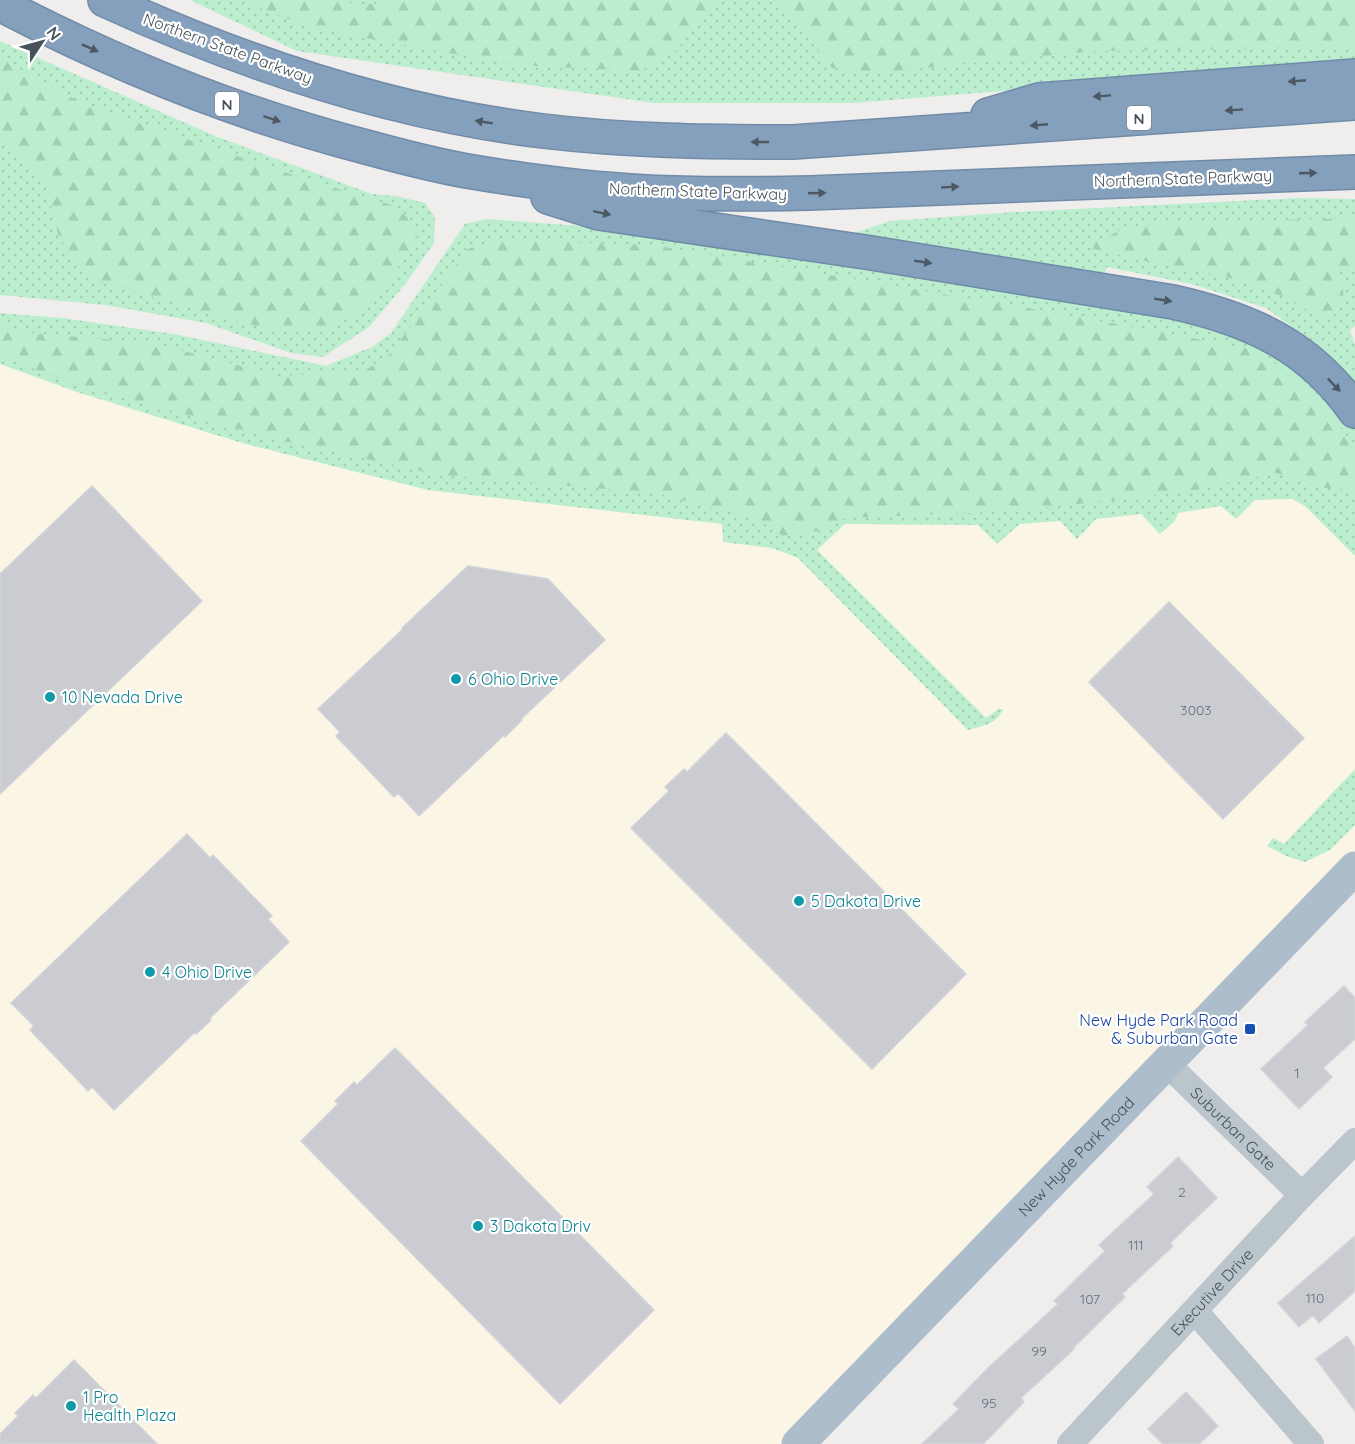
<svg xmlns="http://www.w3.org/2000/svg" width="1355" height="1444" font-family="Quicksand,sans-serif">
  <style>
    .commercial { fill: #fbf5e5 }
    .grass { fill: url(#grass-dots) }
    .forest { fill: url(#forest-firs) }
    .building { fill: #caccd2; stroke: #d1d3d9; stroke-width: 1.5 }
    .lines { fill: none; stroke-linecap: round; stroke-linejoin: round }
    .motorway-casing { stroke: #708ba8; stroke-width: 36 }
    .minor { stroke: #bbc5cc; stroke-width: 26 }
    .primary { stroke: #adbdcc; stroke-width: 33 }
    .motorway { stroke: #85a0bc; stroke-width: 33 }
    .oneway { fill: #4c5964 }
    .culture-dot { fill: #0f9aa8; stroke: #fff; stroke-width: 2 }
    .transit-dot { fill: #1a4fb4; stroke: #fff; stroke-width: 2 }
    .labels { text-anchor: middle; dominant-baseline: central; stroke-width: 4.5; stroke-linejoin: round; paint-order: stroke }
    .number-label { font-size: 14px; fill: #677078 }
    .shield { fill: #fff; stroke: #7e858c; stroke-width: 1.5 }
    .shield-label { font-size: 15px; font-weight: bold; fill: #46515a }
    .street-label { font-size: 16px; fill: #46515a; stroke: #fff }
    .culture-label { font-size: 16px; fill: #0d838f; stroke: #fff; text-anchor: start }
    .transit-label { font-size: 16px; fill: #164399; stroke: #fff; text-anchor: end }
  </style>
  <defs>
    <pattern id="grass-dots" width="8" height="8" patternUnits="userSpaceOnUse" patternTransform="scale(1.5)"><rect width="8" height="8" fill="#bbeece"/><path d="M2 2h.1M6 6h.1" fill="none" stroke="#a2ceb3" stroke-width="1.8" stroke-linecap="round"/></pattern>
    <pattern id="forest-firs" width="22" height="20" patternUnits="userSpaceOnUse" patternTransform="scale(1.5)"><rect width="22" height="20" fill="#bbeece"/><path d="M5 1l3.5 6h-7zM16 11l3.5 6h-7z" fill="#a2ceb3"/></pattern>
  </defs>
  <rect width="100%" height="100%" fill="#f0eded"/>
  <path class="commercial" d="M0 318 598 470 1294 496 1355 540V868L798 1444H0Z"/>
  <path class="grass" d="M190 0H1355V63L853 103H654L297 51Z
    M0 41 215 136 372 194 396 196 425 203 435 217 434 243 406 283 369 327 323 357 291 353 206 323 105 305 0 295Z
    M1299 198 1355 199V326L1350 330 1355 345V389L1310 340 1266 308 1192 284 1107 267 1104 276 854 233 890 221 1015 212Z
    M487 219 698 235 1238 328 1280 347 1355 423V556L1305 506 1292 499 1255 500 1236 519 1221 506 1178 513 1175 521 1160 534 1141 514 1096 519 1077 539 1060 521 1020 524 997 544 978 525 845 524 817 550 986 718 999 709H1003C998 724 982 726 968 730L798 558 772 548 723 542 722 524 428 490 242 443 77 392 0 364V313L62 318 174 334 326 366 372 347 391 333 465 224Z
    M1355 769V825L1330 850 1305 862 1286 856 1267 846 1273 838 1284 844Z"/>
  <path class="forest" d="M239 0H347L355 6 407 0H717L699 18 678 49 641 71 516 65 311 28Z
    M768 0H1355V47L1097 51 873 73 832 68 790 14Z
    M0 58 85 105 293 175 394 206 415 224 417 241 376 299 334 328 286 332 231 320 86 277 59 237 44 180 0 141Z
    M1355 218V266L1340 271C1343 297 1350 303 1327 321L1279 295 1224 276 1154 263 1085 247 1119 231 1149 224Z
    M495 240 652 245 1079 317 1261 351 1320 402 1344 432 1355 450V492L1352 490 1325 488 1276 473 1184 492 1014 511 845 518 822 530 783 536 757 519 654 493 440 475 284 441 79 386 0 356V325L17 332 153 343 280 376 363 372 391 353 468 249Z"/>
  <path class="building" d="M92 486 202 601 0 794V574Z
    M468 566 548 579 605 640 521 719 522 720 505 737 504 735 419 816 398 793 394 797 336 736 340 732 318 709 403 629 402 628Z
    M1169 602 1304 738 1223 819 1089 682Z
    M726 733 966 974 872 1069 631 828 669 791 665 787 684 769 687 772Z
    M187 834 210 858 213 855 272 916 268 919 289 942 210 1018 211 1020 196 1034 194 1033 114 1110 92 1087 88 1091 30 1030 34 1026 11 1003Z
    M1344 986 1355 998V1039L1323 1068 1332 1077 1299 1109 1261 1069 1308 1025 1305 1022Z
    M395 1048 654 1310 560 1404 301 1141 338 1104 335 1101 354 1082 357 1085Z
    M1178 1157 1217 1198 1170 1243 1173 1246 1122 1294 1125 1297 1073 1348 1074 1349 1021 1398 1024 1402 983 1444H922L959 1409 953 1404 988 1368 1058 1304 1054 1301 1105 1251 1099 1245 1154 1194 1147 1187Z
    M1355 1236V1291L1319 1323 1313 1315 1299 1327 1278 1303Z
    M1347 1336 1355 1348V1411L1316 1359Z
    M74 1360 157 1444H0V1434L18 1416 15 1413 33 1395 36 1398Z
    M1186 1392 1218 1426 1199 1444H1163L1148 1429Z"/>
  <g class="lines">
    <g class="motorway-casing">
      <path id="motorway" d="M105 0C243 63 392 113 543 131 626 141 709 142 793 142L1355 103
        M0 4C116 65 239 114 366 147 399 156 433 165 467 171 526 181 587 189 647 192 701 195 756 194 810 193L1355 172
        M988 115 1039 100 1355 76
        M548 197 599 213 865 252 1173 302C1249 319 1309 345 1355 411"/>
    </g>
    <g class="minor">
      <path id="s1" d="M1166 1063 1302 1195"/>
      <path d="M1195 1311 1311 1444"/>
      <path id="s2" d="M1070 1444 1302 1195 1355 1141"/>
    </g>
    <path class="primary" id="s3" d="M798 1444 1355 868"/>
    <use href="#motorway" class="motorway"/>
  </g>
  <defs><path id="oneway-solid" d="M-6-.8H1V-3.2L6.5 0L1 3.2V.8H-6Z" transform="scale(1.5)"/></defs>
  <g class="oneway">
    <use href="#oneway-solid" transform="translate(90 48) rotate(24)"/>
    <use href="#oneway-solid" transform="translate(1297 81) rotate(175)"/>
    <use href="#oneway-solid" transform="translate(1102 96) rotate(176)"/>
    <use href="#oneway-solid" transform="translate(1234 110) rotate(176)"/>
    <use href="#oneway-solid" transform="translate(272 119) rotate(18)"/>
    <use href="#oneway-solid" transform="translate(484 122) rotate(-171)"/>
    <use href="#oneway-solid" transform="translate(1039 125) rotate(175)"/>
    <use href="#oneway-solid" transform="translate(760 142) rotate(180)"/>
    <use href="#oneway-solid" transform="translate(1308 173) rotate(-2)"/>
    <use href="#oneway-solid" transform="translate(950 187) rotate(-3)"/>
    <use href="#oneway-solid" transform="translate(817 193) rotate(-2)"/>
    <use href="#oneway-solid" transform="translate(602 213) rotate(12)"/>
    <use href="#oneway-solid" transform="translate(923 262) rotate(9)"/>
    <use href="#oneway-solid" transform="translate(1163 300) rotate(9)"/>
    <use href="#oneway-solid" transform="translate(1334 385) rotate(46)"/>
  </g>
  <g class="culture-dot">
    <circle cx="456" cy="679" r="6"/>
    <circle cx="50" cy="697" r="6"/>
    <circle cx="799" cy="901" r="6"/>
    <circle cx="150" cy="972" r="6"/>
    <circle cx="478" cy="1226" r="6"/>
    <circle cx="71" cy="1406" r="6"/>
  </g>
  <rect class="transit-dot" x="1244" y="1023" width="12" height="12" rx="3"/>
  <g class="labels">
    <g class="number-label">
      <text x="1196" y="710">3003</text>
      <text x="1297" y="1073">1</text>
      <text x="1182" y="1192">2</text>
      <text x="1136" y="1245">111</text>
      <text x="1315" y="1298">110</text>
      <text x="1090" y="1299">107</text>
      <text x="1039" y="1351">99</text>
      <text x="989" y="1403">95</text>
    </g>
    <g class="shield">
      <rect x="215" y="92" width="24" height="24" rx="4.5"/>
      <rect x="1127" y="106" width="24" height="24" rx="4.5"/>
    </g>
    <g class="shield-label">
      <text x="227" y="104">N</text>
      <text x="1139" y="118">N</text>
    </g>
    <g class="street-label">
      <text transform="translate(228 48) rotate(20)">Northern State Parkway</text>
      <text transform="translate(1183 178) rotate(-2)">Northern State Parkway</text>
      <text transform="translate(698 191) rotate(2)">Northern State Parkway</text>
      <text stroke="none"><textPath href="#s1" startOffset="94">Suburban Gate</textPath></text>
      <text stroke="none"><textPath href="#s3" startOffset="400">New Hyde Park Road</textPath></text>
      <text stroke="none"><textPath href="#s2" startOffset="208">Executive Drive</textPath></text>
    </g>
    <g class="culture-label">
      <text x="468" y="679">6 Ohio Drive</text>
      <text x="62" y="697">10 Nevada Drive</text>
      <text x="811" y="901">5 Dakota Drive</text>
      <text x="162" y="972">4 Ohio Drive</text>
      <text x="490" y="1226">3 Dakota Driv</text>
      <text x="83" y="1397">1 Pro<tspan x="83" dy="18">Health Plaza</tspan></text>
    </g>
    <g class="transit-label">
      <text x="1238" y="1020">New Hyde Park Road<tspan x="1238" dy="18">&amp; Suburban Gate</tspan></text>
    </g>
  </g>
  <g transform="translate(42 42) rotate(54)" stroke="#ffffff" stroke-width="4.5" paint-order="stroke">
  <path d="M0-4.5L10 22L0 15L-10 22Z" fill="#46515a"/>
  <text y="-9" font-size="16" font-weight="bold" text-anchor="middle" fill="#46515a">N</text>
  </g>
</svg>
